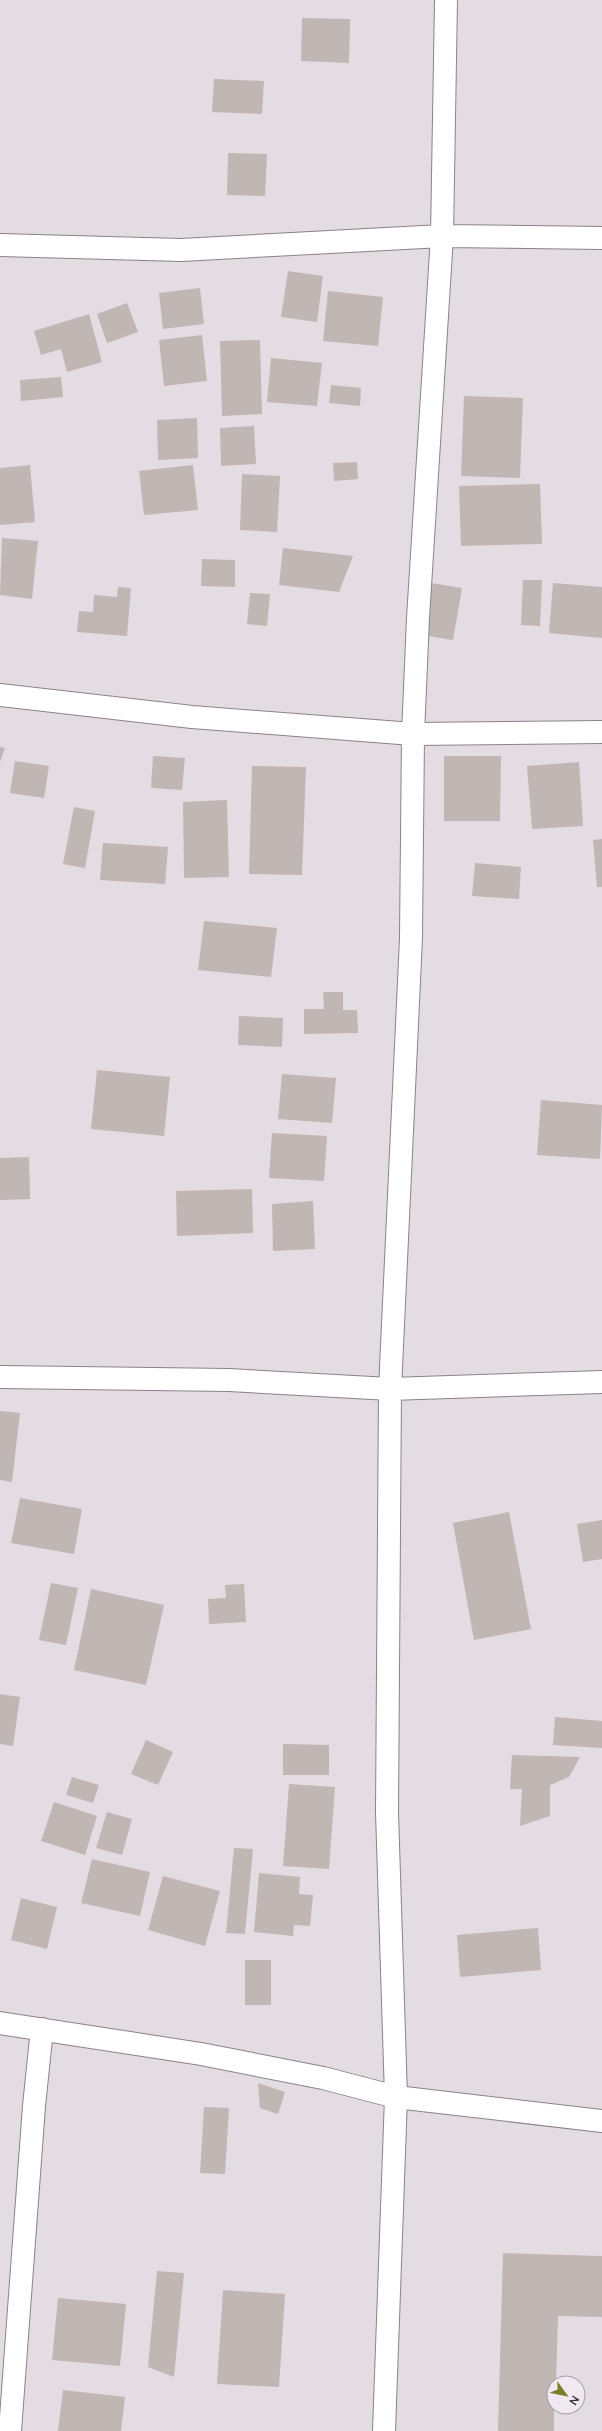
<svg xmlns="http://www.w3.org/2000/svg" width="602" height="2431" font-family="Lato,sans-serif">
  <style>
    .building { fill: #c0b6b3 }
    .lines { fill: none; stroke-linecap: round; stroke-linejoin: round }
    .minor-casing { stroke: #8a838a; stroke-width: 24 }
    .minor { stroke: #fff; stroke-width: 22 }
  </style>
  <rect width="100%" height="100%" fill="#e3dce3"/>
  <path class="building" d="M302 18 350 19 349 63 301 61Z
    M214 79 264 81 262 114 212 112Z
    M228 153 267 154 265 196 227 195Z
    M288 271 323 276 317 322 281 317Z
    M200 288 204 324 163 329 159 293Z
    M328 291 383 297 378 346 323 341Z
    M127 303 138 332 107 343 97 314Z
    M89 314 102 362 67 372 61 349 41 355 34 331Z
    M202 335 207 381 164 386 159 340Z
    M260 340 262 414 222 416 220 341Z
    M271 358 322 363 317 406 267 402Z
    M61 377 63 397 21 401 20 380Z
    M331 385 361 388 360 406 329 403Z
    M464 396 523 398 520 478 461 476Z
    M197 418 198 458 158 460 157 420Z
    M254 426 256 464 221 466 220 428Z
    M357 462 358 479 334 481 333 463Z
    M30 465 35 522 0 525V468Z
    M193 465 198 510 144 515 139 471Z
    M242 474 280 476 277 532 240 530Z
    M540 484 542 544 461 546 459 486Z
    M2 538 38 541 32 599 0 595Z
    M283 548 353 556 339 592 279 585Z
    M202 559 235 560V587L201 586Z
    M523 580H542L540 626 521 625Z
    M431 583 462 588 453 640 422 635Z
    M553 583 602 587V638L549 633Z
    M118 587 131 588 127 636 77 632 79 611 93 612 94 595 117 597Z
    M250 593 270 594 267 626 247 624Z
    M0 747 5 748 0 762Z
    M153 756 185 758 182 790 151 788Z
    M444 756H501L500 821H444Z
    M15 761 49 766 44 798 10 793Z
    M579 762 583 826 532 829 527 766Z
    M252 766 306 767 302 875 249 874Z
    M227 800 229 877 184 878 183 802Z
    M74 807 95 811 85 868 63 864Z
    M602 839V887H597L593 840Z
    M103 843 168 847 165 884 100 880Z
    M475 863 521 867 519 899 472 896Z
    M204 921 277 928 271 977 198 970Z
    M323 992H343V1010H357L358 1033 304 1034V1009H324Z
    M239 1016 283 1018 282 1047 238 1045Z
    M97 1070 170 1077 164 1136 91 1129Z
    M282 1074 336 1078 332 1123 278 1119Z
    M541 1100 602 1105 600 1159 537 1155Z
    M272 1133 327 1136 324 1181 269 1178Z
    M29 1157 30 1199 0 1200V1158Z
    M252 1189 253 1233 177 1236 176 1191Z
    M313 1201 315 1249 273 1251 272 1204Z
    M0 1411 20 1413 12 1482 0 1480Z
    M20 1498 82 1509 74 1554 11 1543Z
    M509 1512 531 1629 474 1640 453 1523Z
    M602 1520V1559L583 1562 577 1524Z
    M51 1583 78 1588 66 1645 39 1640Z
    M244 1584 246 1622 209 1624 208 1599 226 1598 225 1585Z
    M91 1589 164 1605 146 1685 74 1670Z
    M0 1694 20 1697 13 1746 0 1744Z
    M555 1717 602 1721V1748L553 1745Z
    M146 1740 173 1752 158 1785 131 1774Z
    M283 1744 329 1745V1775H283Z
    M512 1755 580 1757 569 1777 550 1785V1816L520 1826 522 1789H510Z
    M72 1777 99 1785 93 1803 66 1795Z
    M289 1784 335 1787 329 1869 283 1866Z
    M54 1802 97 1816 85 1855 41 1841Z
    M107 1812 132 1819 122 1855 96 1848Z
    M234 1848 253 1849 245 1934 226 1933Z
    M92 1859 150 1872 140 1916 81 1903Z
    M259 1873 300 1877 299 1894 313 1895 310 1926 294 1925 293 1936 254 1932Z
    M163 1876 220 1891 205 1946 148 1930Z
    M21 1898 57 1907 47 1949 11 1940Z
    M538 1928 541 1970 460 1977 457 1935Z
    M245 1960H271V2005H245Z
    M258 2083 285 2092 278 2114 260 2108Z
    M204 2107 229 2108 225 2174 200 2173Z
    M503 2253 602 2256V2317L558 2316 556 2383H554V2431H498Z
    M157 2271 184 2273 174 2377 148 2367Z
    M223 2290 285 2294 279 2387 217 2384Z
    M58 2298 126 2304 120 2366 52 2360Z
    M63 2390 125 2397 121 2431H58Z"/>
  <g class="lines">
    <g class="minor-casing">
      <path id="minor" d="M0 245 181 250 442 236 602 238
        M0 695 192 717 413 734 602 732
        M0 1377 229 1380 390 1389 602 1382
        M0 2023 201 2054 323 2078 396 2097 602 2121
        M10 2431 34 2106 42 2029
        M384 2431 396 2097 387 1812 390 1389 411 938 413 734 418 618 442 236 446 0"/>
    </g>
    <use href="#minor" class="minor"/>
  </g>
  <g transform="translate(566 2395) rotate(123)"><circle r="19" fill="#f0e9f1" stroke="#a49ea4"/>
  <path d="M0-3L7 15L0 10L-7 15Z" fill="#787f29"/>
  <text y="-6" font-size="11" font-weight="bold" text-anchor="middle" fill="#312e31">N</text>
  </g>
</svg>
